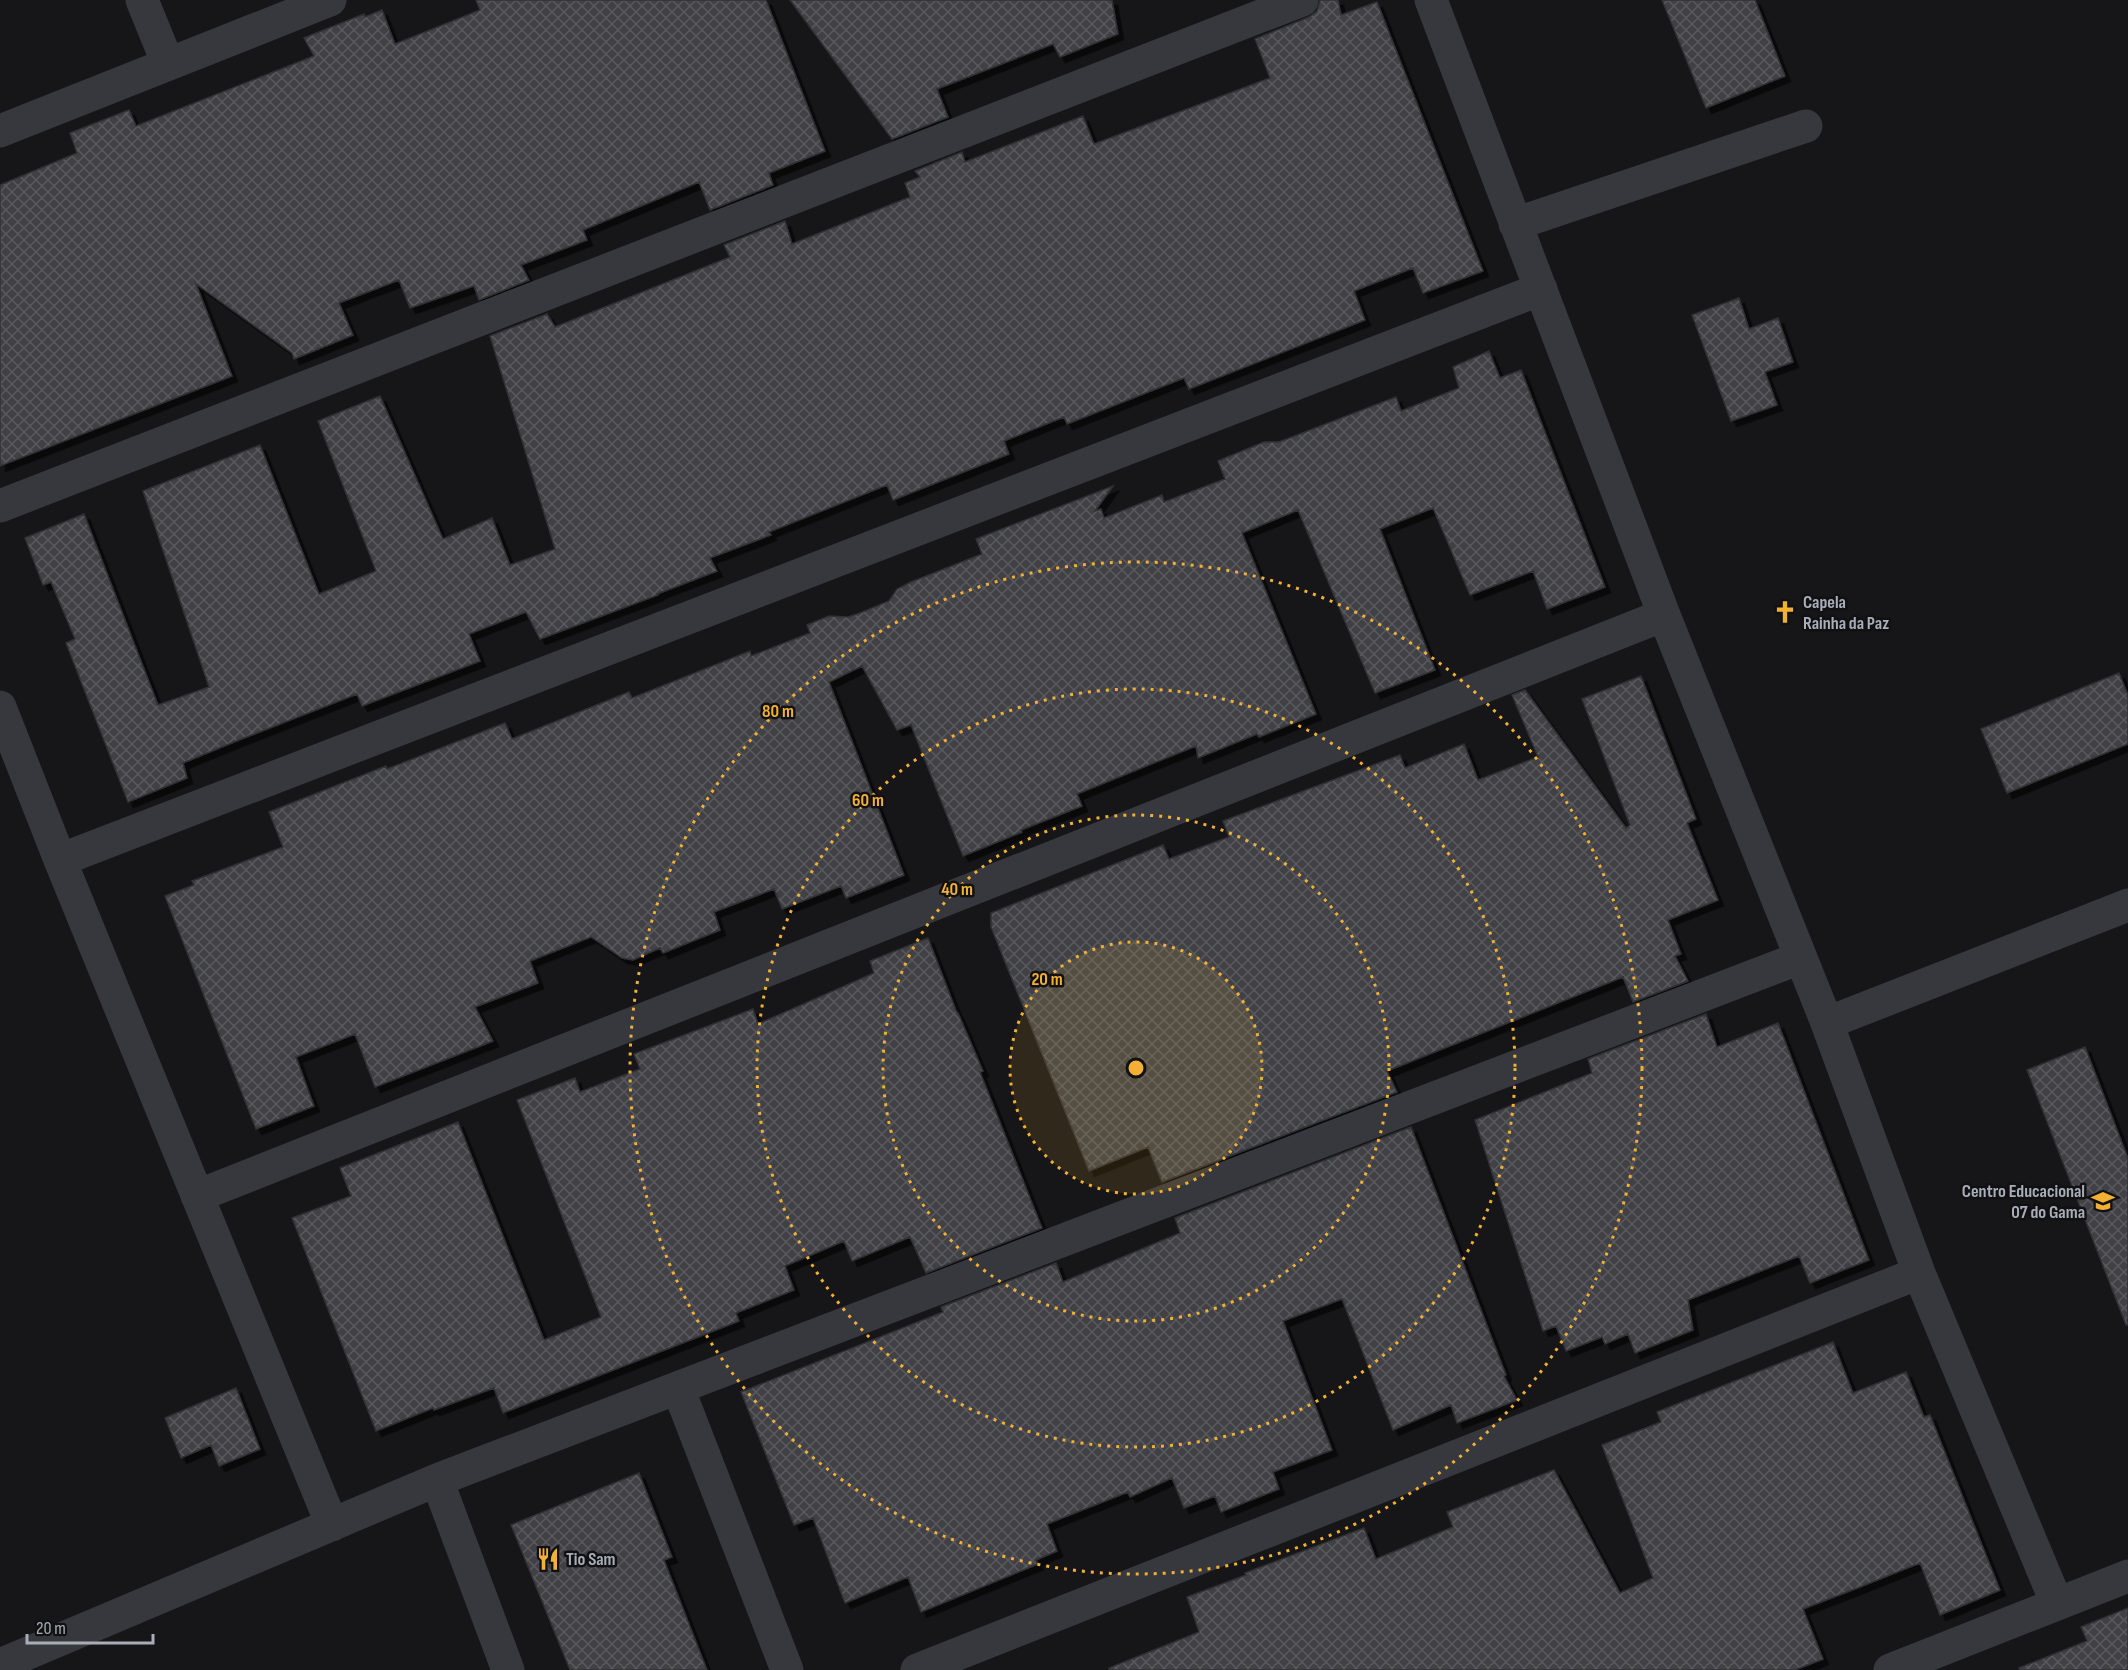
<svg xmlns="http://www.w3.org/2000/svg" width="2128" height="1670" font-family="'Sofia Sans Condensed',sans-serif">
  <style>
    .building { fill: url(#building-cross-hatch); stroke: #303034; stroke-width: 1.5; filter: url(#shadow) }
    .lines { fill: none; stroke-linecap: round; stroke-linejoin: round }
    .minor { stroke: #37383d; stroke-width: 33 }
    .ring { fill: none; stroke: #f2b134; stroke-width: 3; stroke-dasharray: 3 6 }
    .labels { text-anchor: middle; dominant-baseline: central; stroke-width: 5; stroke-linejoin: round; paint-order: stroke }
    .poi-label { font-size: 18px; font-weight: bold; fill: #a8adb8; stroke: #111113; text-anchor: start }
    .centre { fill: #f2b134; stroke: #111113; stroke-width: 3 }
    .ring-label { font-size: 18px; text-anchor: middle; font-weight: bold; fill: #f2b134; stroke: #111113; stroke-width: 5; stroke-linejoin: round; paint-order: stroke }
  </style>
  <defs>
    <pattern id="building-cross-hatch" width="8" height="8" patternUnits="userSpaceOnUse" patternTransform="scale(1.5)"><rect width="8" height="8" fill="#404145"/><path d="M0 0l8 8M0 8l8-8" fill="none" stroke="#595a5e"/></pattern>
    <filter id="shadow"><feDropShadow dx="5.5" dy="5.5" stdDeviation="0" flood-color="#0009"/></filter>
  </defs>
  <rect width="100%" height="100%" fill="#161618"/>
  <path class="building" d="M476 0H766L825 151 769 173 773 185 710 210 699 182 583 230 587 240 521 265 529 280 479 300 474 286 410 308 399 280 339 303 353 335 294 359 292 353 196 284 232 376 0 466V185L77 153 70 133 129 110 136 126 314 56 304 38 364 14 365 17 382 10 395 44 480 10Z
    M790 0H1112L1118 34 1060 57 1053 44 937 89 948 117 892 139Z
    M1320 0H1338L1341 15 1377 2 1483 271 1423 293 1413 268 1354 291 1365 320 1189 389 1184 378 1067 424 1064 417 1004 441 1009 454 893 500 887 485 769 532 771 535 710 558 717 571 657 594 658 595 540 639 526 612 469 634 480 661 362 706 357 694 239 740 183 763 187 778 128 802 66 643 75 639 51 582 43 585 25 538 84 514 158 705 209 687 143 491 260 445 319 594 376 571 318 421 380 396 443 539 492 518 510 565 555 549 490 336 547 314 555 327 730 257 724 245 785 221 792 244 910 197 905 183 920 177 915 171 962 152 965 162 1083 116 1094 144 1270 78 1255 39 1309 17 1317 11Z
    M1662 0H1755L1785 76 1706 108Z
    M1739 298 1749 329 1778 318 1793 362 1765 372 1777 405 1731 421 1692 315Z
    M1489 351 1500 378 1521 370 1605 587 1547 609 1533 571 1470 595 1433 508 1380 529 1435 670 1375 693 1298 510 1242 533 1316 714 1259 737 1257 734 1198 758 1196 746 1077 794 1082 806 1021 830 1022 832 963 856 911 725 897 730 862 666 829 682 904 875 846 898 841 886 782 909 774 889 714 912 720 930 663 953 660 948 633 960 622 958 591 937 530 961 538 983 475 1007 493 1041 375 1087 355 1034 296 1057 314 1106 256 1129 165 896 194 885 192 881 283 847 269 812 386 766 387 769 505 723 512 739 629 692 632 698 750 651 751 656 810 633 807 625 829 616 848 617 860 613 889 601 897 589 911 582 982 554 976 539 1113 486 1095 511 1101 509 1104 518 1162 495 1164 502 1225 479 1218 461 1264 442H1279L1396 397 1401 411 1459 388 1453 367Z
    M2119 673 2128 695V744L2007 793 1981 729Z
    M1641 676 1696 819 1687 823 1718 900 1668 920 1681 954 1675 956 1688 981 1633 1002 1623 977 1387 1071 1397 1092 1162 1182 1148 1147 1089 1171 991 927V913L1163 845 1169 859 1229 837 1223 821 1400 755 1405 768 1464 744 1478 780 1538 757 1512 695 1525 690 1626 828 1630 825 1582 699Z
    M928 938 957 1013H958L983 1071 980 1072 1042 1228 926 1273 910 1237 852 1261 844 1241 785 1266 794 1290 736 1313 739 1321 503 1413 494 1388 434 1410 433 1408 376 1431 292 1218 351 1196 340 1168 458 1122 544 1340 601 1317 517 1100 575 1078 580 1092 640 1069 634 1054 753 1009 758 1024 874 973 870 961Z
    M1706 1014 1717 1047 1778 1023 1869 1260 1810 1283 1799 1256 1688 1300 1693 1330 1635 1353 1628 1334 1605 1344 1602 1337 1566 1351 1556 1326 1543 1331 1475 1120 1592 1073 1588 1059Z
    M2085 1047 2128 1158V1325H2126L2027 1070Z
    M1411 1127 1496 1349 1506 1375 1504 1376 1517 1400 1457 1423 1451 1405 1393 1430 1342 1299 1283 1321 1332 1450 1273 1472 1279 1489 1221 1512 1215 1496 1184 1508 1172 1478 1130 1497 1128 1492 1047 1524 1057 1551 1036 1560 1038 1564 921 1612 908 1577 845 1603 813 1518 794 1525 741 1392 943 1312 941 1307 1056 1263 1063 1282 1180 1233 1175 1218Z
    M1833 1342 1853 1393 1906 1372 1924 1417 1930 1415 2000 1590 1940 1615 1920 1563 1855 1589 1803 1609 1823 1659 1795 1670H1109V1668L1199 1632 1187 1597 1246 1575 1245 1573 1364 1528 1376 1559 1453 1527 1447 1512 1554 1470 1620 1593 1653 1578 1602 1445 1661 1422 1657 1412Z
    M236 1388 260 1449 219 1466 211 1445 181 1458 165 1418Z
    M639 1473 672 1557 664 1560 707 1670H570L511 1525Z
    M2128 1608V1670H2020L2019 1668 2087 1641 2081 1627Z"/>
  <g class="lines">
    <path class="minor" d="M142 0 168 64
      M1431 0 1664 615 1827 1023 1919 1273 2057 1604
      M0 131 330 0
      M1515 224 1806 126
      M0 506 1302 0
      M0 707 60 860 332 1525
      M60 860 1541 289
      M1827 1023 2128 905
      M197 1196 1664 615
      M678 1388 787 1670
      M437 1480 508 1670
      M0 1665 437 1480 1800 958
      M917 1670 1919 1273
      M1890 1670 2128 1576"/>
  </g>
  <circle cx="1136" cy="1068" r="126" fill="#f2b134" fill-opacity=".12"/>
  <g class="ring">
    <circle cx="1136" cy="1068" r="126"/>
    <circle cx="1136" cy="1068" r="253"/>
    <circle cx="1136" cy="1068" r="379"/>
    <circle cx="1136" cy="1068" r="506"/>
  </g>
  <defs>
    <g id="church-bare" transform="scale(1.8)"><path d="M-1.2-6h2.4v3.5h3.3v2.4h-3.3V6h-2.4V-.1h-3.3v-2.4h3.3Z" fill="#f2b134" stroke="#111113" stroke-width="2.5" paint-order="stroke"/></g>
    <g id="school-bare" transform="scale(1.8)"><path d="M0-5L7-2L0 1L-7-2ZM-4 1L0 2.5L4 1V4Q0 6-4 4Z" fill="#f2b134" stroke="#111113" stroke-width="2.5" paint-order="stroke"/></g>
    <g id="restaurant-bare" transform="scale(1.8)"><path d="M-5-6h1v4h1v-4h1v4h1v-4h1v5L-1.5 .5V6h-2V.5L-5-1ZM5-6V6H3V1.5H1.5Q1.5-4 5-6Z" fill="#f2b134" stroke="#111113" stroke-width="2.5" paint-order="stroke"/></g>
  </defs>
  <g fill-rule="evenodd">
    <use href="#church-bare" x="1785" y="612"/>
    <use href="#school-bare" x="2103" y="1201"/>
    <use href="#restaurant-bare" x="548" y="1559"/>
  </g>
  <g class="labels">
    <g class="poi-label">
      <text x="1803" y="602">Capela<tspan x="1803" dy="21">Rainha da Paz</tspan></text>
      <text x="2085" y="1191" text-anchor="end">Centro Educacional<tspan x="2085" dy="21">07 do Gama</tspan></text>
      <text x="566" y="1559">Tio Sam</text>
    </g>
  </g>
  <circle cx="1136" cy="1068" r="9" class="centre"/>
  <g class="ring-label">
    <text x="778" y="717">80 m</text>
    <text x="868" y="806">60 m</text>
    <text x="957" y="895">40 m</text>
    <text x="1047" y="985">20 m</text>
  </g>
  <path d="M27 1634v9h126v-9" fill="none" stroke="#a8adb8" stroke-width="3"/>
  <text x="36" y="1634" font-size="18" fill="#a8adb8" stroke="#111113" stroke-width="4.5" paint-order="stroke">20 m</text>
</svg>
